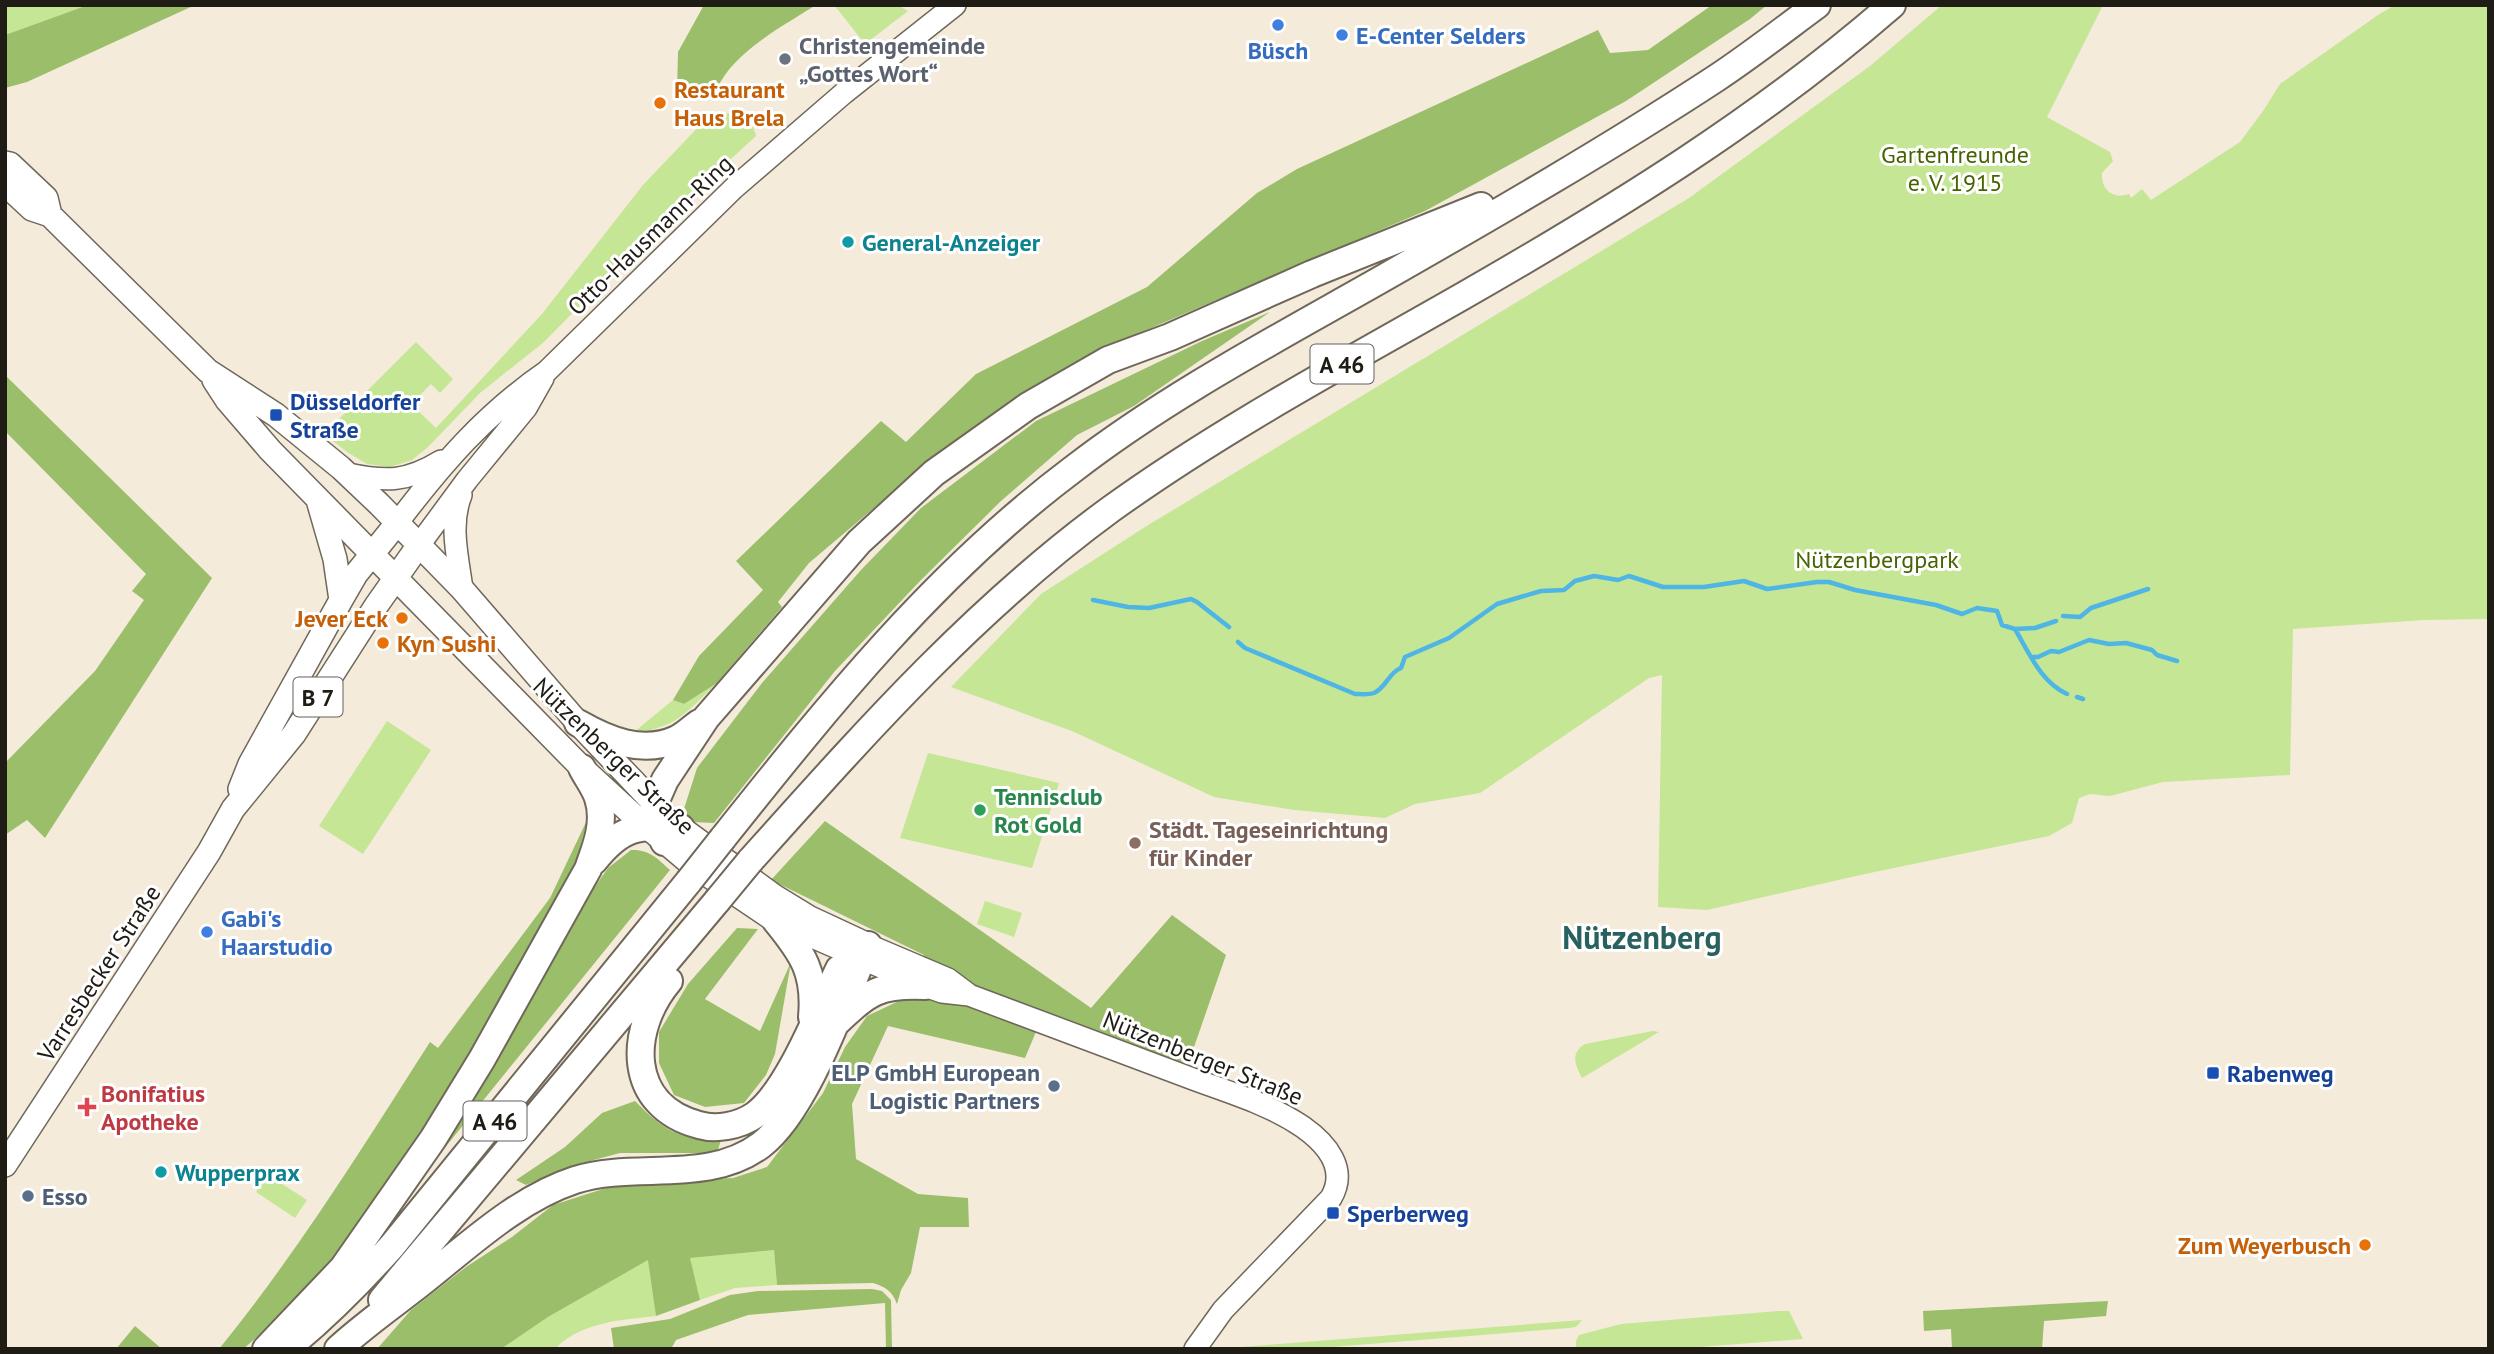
<svg xmlns="http://www.w3.org/2000/svg" width="2494" height="1354" font-family="'PT Sans',sans-serif">
  <style>
    .green { fill: #c4e695 }
    .forest { fill: #9bbe6a }
    .lines { fill: none; stroke-linecap: round; stroke-linejoin: round }
    .stream { stroke: #4eb5e5; stroke-width: 4.5 }
    .secondary-casing { stroke: #6f675a; stroke-width: 24 }
    .primary-casing { stroke: #6f675a; stroke-width: 26 }
    .highway-casing { stroke: #6f675a; stroke-width: 30 }
    .secondary { stroke: #fff; stroke-width: 21 }
    .primary { stroke: #fff; stroke-width: 23 }
    .highway { stroke: #fff; stroke-width: 26 }
    .highway-bridge-casing { stroke: #6f675a; stroke-width: 30; stroke-linecap: butt }
    .highway-bridge { stroke: #fff; stroke-width: 26 }
    .shop-dot { fill: #3f7fe0; stroke: #fff; stroke-width: 2.5 }
    .worship-dot { fill: #6b7280; stroke: #fff; stroke-width: 2.5 }
    .food-dot { fill: #e8710a; stroke: #fff; stroke-width: 2.5 }
    .culture-dot { fill: #0f9aa8; stroke: #fff; stroke-width: 2.5 }
    .transit-dot { fill: #1a4fb4; stroke: #fff; stroke-width: 2.5 }
    .leisure-dot { fill: #2e9e5b; stroke: #fff; stroke-width: 2.5 }
    .education-dot { fill: #8d6e63; stroke: #fff; stroke-width: 2.5 }
    .service-dot { fill: #5c6f8a; stroke: #fff; stroke-width: 2.5 }
    .health-dot { fill: #e0444e; stroke: #fff; stroke-width: 2.5 }
    .labels { text-anchor: middle; dominant-baseline: central; stroke-width: 6; stroke-linejoin: round; paint-order: stroke }
    .shield { fill: #fff; stroke: #62605c; stroke-width: 2 }
    .shield-label { font-size: 23px; font-weight: bold; fill: #1f1c16 }
    .shop-label { font-size: 24px; font-weight: bold; fill: #366cbe; stroke: #fff; text-anchor: start }
    .worship-label { font-size: 24px; font-weight: bold; fill: #5b616d; stroke: #fff; text-anchor: start }
    .food-label { font-size: 24px; font-weight: bold; fill: #c56008; stroke: #fff; text-anchor: start }
    .park-label { font-size: 24px; fill: #456301; stroke: #fff }
    .street-label { font-size: 24px; fill: #1f1c16; stroke: #fff }
    .culture-label { font-size: 24px; font-weight: bold; fill: #0d838f; stroke: #fff; text-anchor: start }
    .transit-label { font-size: 24px; font-weight: bold; fill: #164399; stroke: #fff; text-anchor: start }
    .leisure-label { font-size: 24px; font-weight: bold; fill: #27864d; stroke: #fff; text-anchor: start }
    .education-label { font-size: 24px; font-weight: bold; fill: #785e54; stroke: #fff; text-anchor: start }
    .service-label { font-size: 24px; font-weight: bold; fill: #4e5e75; stroke: #fff; text-anchor: end }
    .health-label { font-size: 24px; font-weight: bold; fill: #be3a42; stroke: #fff; text-anchor: start }
    .district-label { font-size: 32px; font-weight: bold; fill: #28615d; stroke: #fff }
  </style>
  <rect width="100%" height="100%" fill="#f5ebdb"/>
  <path class="green" d="M5 5H88L5 35Z
    M898 5 908 11 865 44 835 6Z
    M1942 5H2103L2047 117 2110 152 2113 161 2102 173C2101 189 2112 200 2129 194L2131 198 2142 189 2151 200 2240 142 2263 111 2280 84 2378 15 2395 5H2489V619L2424 620 2293 629 2290 775 2163 782 2110 796 2090 794 2079 798 2072 823 2049 836 1865 874 1707 910 1658 907 1662 675 1649 678 1480 793 1415 804 1385 818 1294 810 1214 797 1072 731 951 687 1041 594 1145 527 1689 198 1870 66Z
    M720 113C738 113 752 117 756 136L664 220 544 342 480 393 428 447 412 460 390 467 367 464 347 452 324 434 416 342 453 379 440 393 431 384 411 404 436 428 542 314 643 185 704 121Z
    M717 683C703 696 690 711 674 721 662 728 649 728 639 738L634 732 673 700 684 704Z
    M387 721 431 750 363 854 319 826Z
    M928 753 1059 783 1032 868 900 838Z
    M985 901 1022 913 1014 937 977 924Z
    M1653 1031 1659 1032 1582 1078C1575 1065 1570 1053 1585 1044Z
    M268 1175 307 1200 295 1218 256 1192Z
    M774 1250 777 1285 735 1288 700 1300 689 1258Z
    M649 1259 656 1316C622 1320 580 1322 555 1349H501L548 1317Z
    M1778 1311H1789L1803 1339 1674 1349H1576V1341L1579 1335 1621 1324Z
    M1582 1320 1576 1327 1569 1328 1307 1349H1216Z"/>
  <path class="forest" d="M88 5H195L27 82 5 88V35Z
    M704 5H816C783 26 733 52 717 89L677 92 678 52Z
    M1712 5H1767L1750 19 1626 101 1425 211 1116 343 1032 388 940 452 809 563 778 602 782 607 717 683 684 704 673 700 699 656 763 590 736 561 881 421 906 442 976 374 1147 287 1257 193 1297 169 1598 30 1610 53 1648 50Z
    M1270 312 1134 406 1077 435 1001 501 920 581 835 671 714 823 692 822 683 812 697 768 762 683 861 570 921 508 1036 421 1202 341Z
    M5 375 212 578 45 838 27 820 5 835V763L95 671 144 600 132 591 146 574 5 431Z
    M588 818 577 858 569 874C479 1035 387 1229 243 1349H219C297 1253 363 1147 430 1042L438 1048 550 898Z
    M825 821 1091 1008 1172 915 1226 955 1186 1070 1038 1027 1025 1058 888 1026 852 1104 856 1159 918 1194 968 1198 969 1227H920L911 1273 901 1290 897 1304C892 1291 886 1287 873 1283L777 1285 774 1250 690 1258 700 1300 656 1316 648 1260 548 1317 501 1349H377L411 1310 466 1267 512 1237 553 1205 606 1188 634 1182 733 1178 767 1167 823 1093 845 1047 867 1016 903 999 924 955 771 880Z
    M631 850C649 849 658 859 670 870L443 1150 502 1052 591 892 608 868Z
    M737 928 758 929 705 999 760 1031 791 962 775 1054 766 1075 744 1103 705 1107 674 1095 659 1063V1032L688 984Z
    M635 1101C664 1131 679 1139 721 1140L717 1153H620L575 1165 526 1185 516 1180 565 1147 602 1113Z
    M872 1289 882 1291 891 1300 892 1349H886L885 1303 748 1315 676 1340 671 1349H614L611 1328 670 1319 730 1295 758 1291Z
    M2108 1301 2106 1316 2044 1321 2042 1349H1952L1951 1329 1924 1331 1923 1311Z
    M135 1326 162 1349H116Z"/>
  <g class="lines">
    <path class="stream" d="M1093 600 1128 607 1149 608 1191 599 1197 602 1229 627
      M2063 616 2080 617 2091 608 2148 589
      M2015 629 2035 628 2056 621
      M1238 642 1245 648 1355 694C1360 694 1369 695 1374 693 1387 687 1388 673 1401 668L1405 657 1449 638 1497 604 1541 591 1564 590 1575 581 1594 576 1618 580 1629 576 1663 587H1704L1744 581 1767 589 1817 582H1829L1855 590 1936 605 1962 614 1977 608 1997 611 2002 625 2015 629C2029 653 2041 682 2067 694
      M2031 657H2038L2051 651 2059 652 2089 640 2109 644 2126 643 2152 650 2157 655 2177 661
      M2077 697 2083 699"/>
    <g class="secondary-casing">
      <path id="secondary" d="M348 474C386 482 407 482 441 461
        M461 495C449 525 458 558 462 589
        M398 522C442 464 485 414 546 372L734 188 844 93 955 5
        M419 545 467 480 526 408 543 378
        M778 922 925 986 942 992 969 995C1041 1022 1113 1049 1185 1076 1224 1091 1268 1103 1303 1127 1327 1144 1348 1169 1331 1198L1223 1310 1195 1349
        M868 945 948 979 968 994"/>
    </g>
    <g class="primary-casing">
      <path id="primary" d="M5 163 10 164 46 198 50 215
        M5 184 32 209 50 215 208 371 276 415 341 468 379 504 462 589 578 723 670 820 774 896 810 918 868 945
        M214 380 227 400 270 450 582 768 632 814 690 863 776 921
        M318 500 335 559 341 600
        M240 789 250 764 341 600 356 574 398 522
        M5 1165 209 852 233 809 294 734 376 606 419 545"/>
    </g>
    <g class="highway-casing">
      <path id="highway" d="M578 723C608 740 642 755 677 739 685 735 692 728 699 723
        M723 838C829 705 935 573 1072 470 1169 395 1280 337 1387 276 1497 213 1608 149 1715 79 1750 56 1783 30 1817 5
        M664 842 653 816 654 805 665 780 706 718 859 542 934 473 1028 406 1108 360 1170 337 1312 274 1481 206
        M594 861C622 826 637 825 681 828
        M750 861C863 735 974 609 1111 509 1222 429 1344 364 1463 296 1613 210 1761 119 1892 5
        M776 921C803 954 816 973 812 1017
        M669 981C628 1030 626 1106 699 1125 716 1130 739 1126 755 1115 789 1090 820 1008 839 969
        M837 1022C869 992 879 984 925 986
        M382 1300 717 901
        M266 1349 343 1268 433 1139 482 1059 588 869C596 847 606 822 598 798 595 788 587 778 582 768
        M286 1349C325 1317 359 1283 392 1246L689 881
        M338 1349C364 1325 393 1305 421 1283 468 1246 517 1199 575 1180 635 1161 708 1185 761 1145 807 1110 844 999 868 945"/>
    </g>
    <use href="#secondary" class="secondary"/>
    <use href="#primary" class="primary"/>
    <use href="#highway" class="highway"/>
    <g class="highway-bridge-casing">
      <path id="highway-bridge" d="M689 881 723 838
        M717 901 750 861"/>
    </g>
    <use href="#highway-bridge" class="highway-bridge"/>
  </g>
  <g class="shop-dot">
    <circle cx="1278" cy="25" r="7"/>
    <circle cx="1342" cy="35" r="7"/>
    <circle cx="207" cy="932" r="7"/>
  </g>
  <circle class="worship-dot" cx="785" cy="59" r="7"/>
  <g class="food-dot">
    <circle cx="660" cy="103" r="7"/>
    <circle cx="402" cy="618" r="7"/>
    <circle cx="383" cy="643" r="7"/>
    <circle cx="2365" cy="1245" r="7"/>
  </g>
  <g class="culture-dot">
    <circle cx="848" cy="242" r="7"/>
    <circle cx="161" cy="1172" r="7"/>
  </g>
  <g class="transit-dot">
    <rect x="269" y="408" width="14" height="14" rx="3.5"/>
    <rect x="2206" y="1066" width="14" height="14" rx="3.5"/>
    <rect x="1326" y="1206" width="14" height="14" rx="3.5"/>
  </g>
  <circle class="leisure-dot" cx="980" cy="810" r="7"/>
  <circle class="education-dot" cx="1135" cy="843" r="7"/>
  <g class="service-dot">
    <circle cx="1054" cy="1086" r="7"/>
    <circle cx="28" cy="1196" r="7"/>
  </g>
  <path class="health-dot" d="M83.5 1096.5h7v7h7v7h-7v7h-7v-7h-7v-7h7z"/>
  <g class="labels">
    <g class="shield">
      <rect x="1310.5" y="344.5" width="63" height="39" rx="5"/>
      <rect x="293.5" y="677.5" width="49" height="39" rx="5"/>
      <rect x="463.5" y="1101.5" width="63" height="39" rx="5"/>
    </g>
    <g class="shield-label">
      <text x="1342" y="364">A 46</text>
      <text x="318" y="697">B 7</text>
      <text x="495" y="1121">A 46</text>
    </g>
    <g class="shop-label">
      <text x="1356" y="35">E-Center Selders</text>
      <text x="1278" y="50" text-anchor="middle">Büsch</text>
      <text x="221" y="918">Gabi's<tspan x="221" dy="28">Haarstudio</tspan></text>
    </g>
    <g class="worship-label">
      <text x="799" y="45">Christengemeinde<tspan x="799" dy="28">„Gottes Wort“</tspan></text>
    </g>
    <g class="food-label">
      <text x="674" y="89">Restaurant<tspan x="674" dy="28">Haus Brela</tspan></text>
      <text x="388" y="618" text-anchor="end">Jever Eck</text>
      <text x="397" y="643">Kyn Sushi</text>
      <text x="2351" y="1245" text-anchor="end">Zum Weyerbusch</text>
    </g>
    <g class="park-label">
      <text x="1955" y="154">Gartenfreunde<tspan x="1955" dy="28">e. V. 1915</tspan></text>
      <text x="1877" y="559">Nützenbergpark</text>
    </g>
    <g class="street-label">
      <text transform="translate(650 235) rotate(-44)">Otto-Hausmann-Ring</text>
      <text transform="translate(614 756) rotate(44)">Nützenberger Straße</text>
      <text transform="translate(99 973) rotate(-57)">Varresbecker Straße</text>
      <text transform="translate(1203 1058) rotate(22)">Nützenberger Straße</text>
    </g>
    <g class="culture-label">
      <text x="862" y="242">General-Anzeiger</text>
      <text x="175" y="1172">Wupperprax</text>
    </g>
    <g class="transit-label">
      <text x="290" y="401">Düsseldorfer<tspan x="290" dy="28">Straße</tspan></text>
      <text x="2227" y="1073">Rabenweg</text>
      <text x="1347" y="1213">Sperberweg</text>
    </g>
    <g class="leisure-label">
      <text x="994" y="796">Tennisclub<tspan x="994" dy="28">Rot Gold</tspan></text>
    </g>
    <g class="education-label">
      <text x="1149" y="829">Städt. Tageseinrichtung<tspan x="1149" dy="28">für Kinder</tspan></text>
    </g>
    <g class="service-label">
      <text x="1040" y="1072">ELP GmbH European<tspan x="1040" dy="28">Logistic Partners</tspan></text>
      <text x="42" y="1196" text-anchor="start">Esso</text>
    </g>
    <g class="health-label">
      <text x="101" y="1093">Bonifatius<tspan x="101" dy="28">Apotheke</tspan></text>
    </g>
    <g class="district-label">
      <text x="1642" y="937">Nützenberg</text>
    </g>
  </g>
  <rect width="2494" height="1354" fill="none" stroke="#1f1c16" stroke-width="14"/>
</svg>
